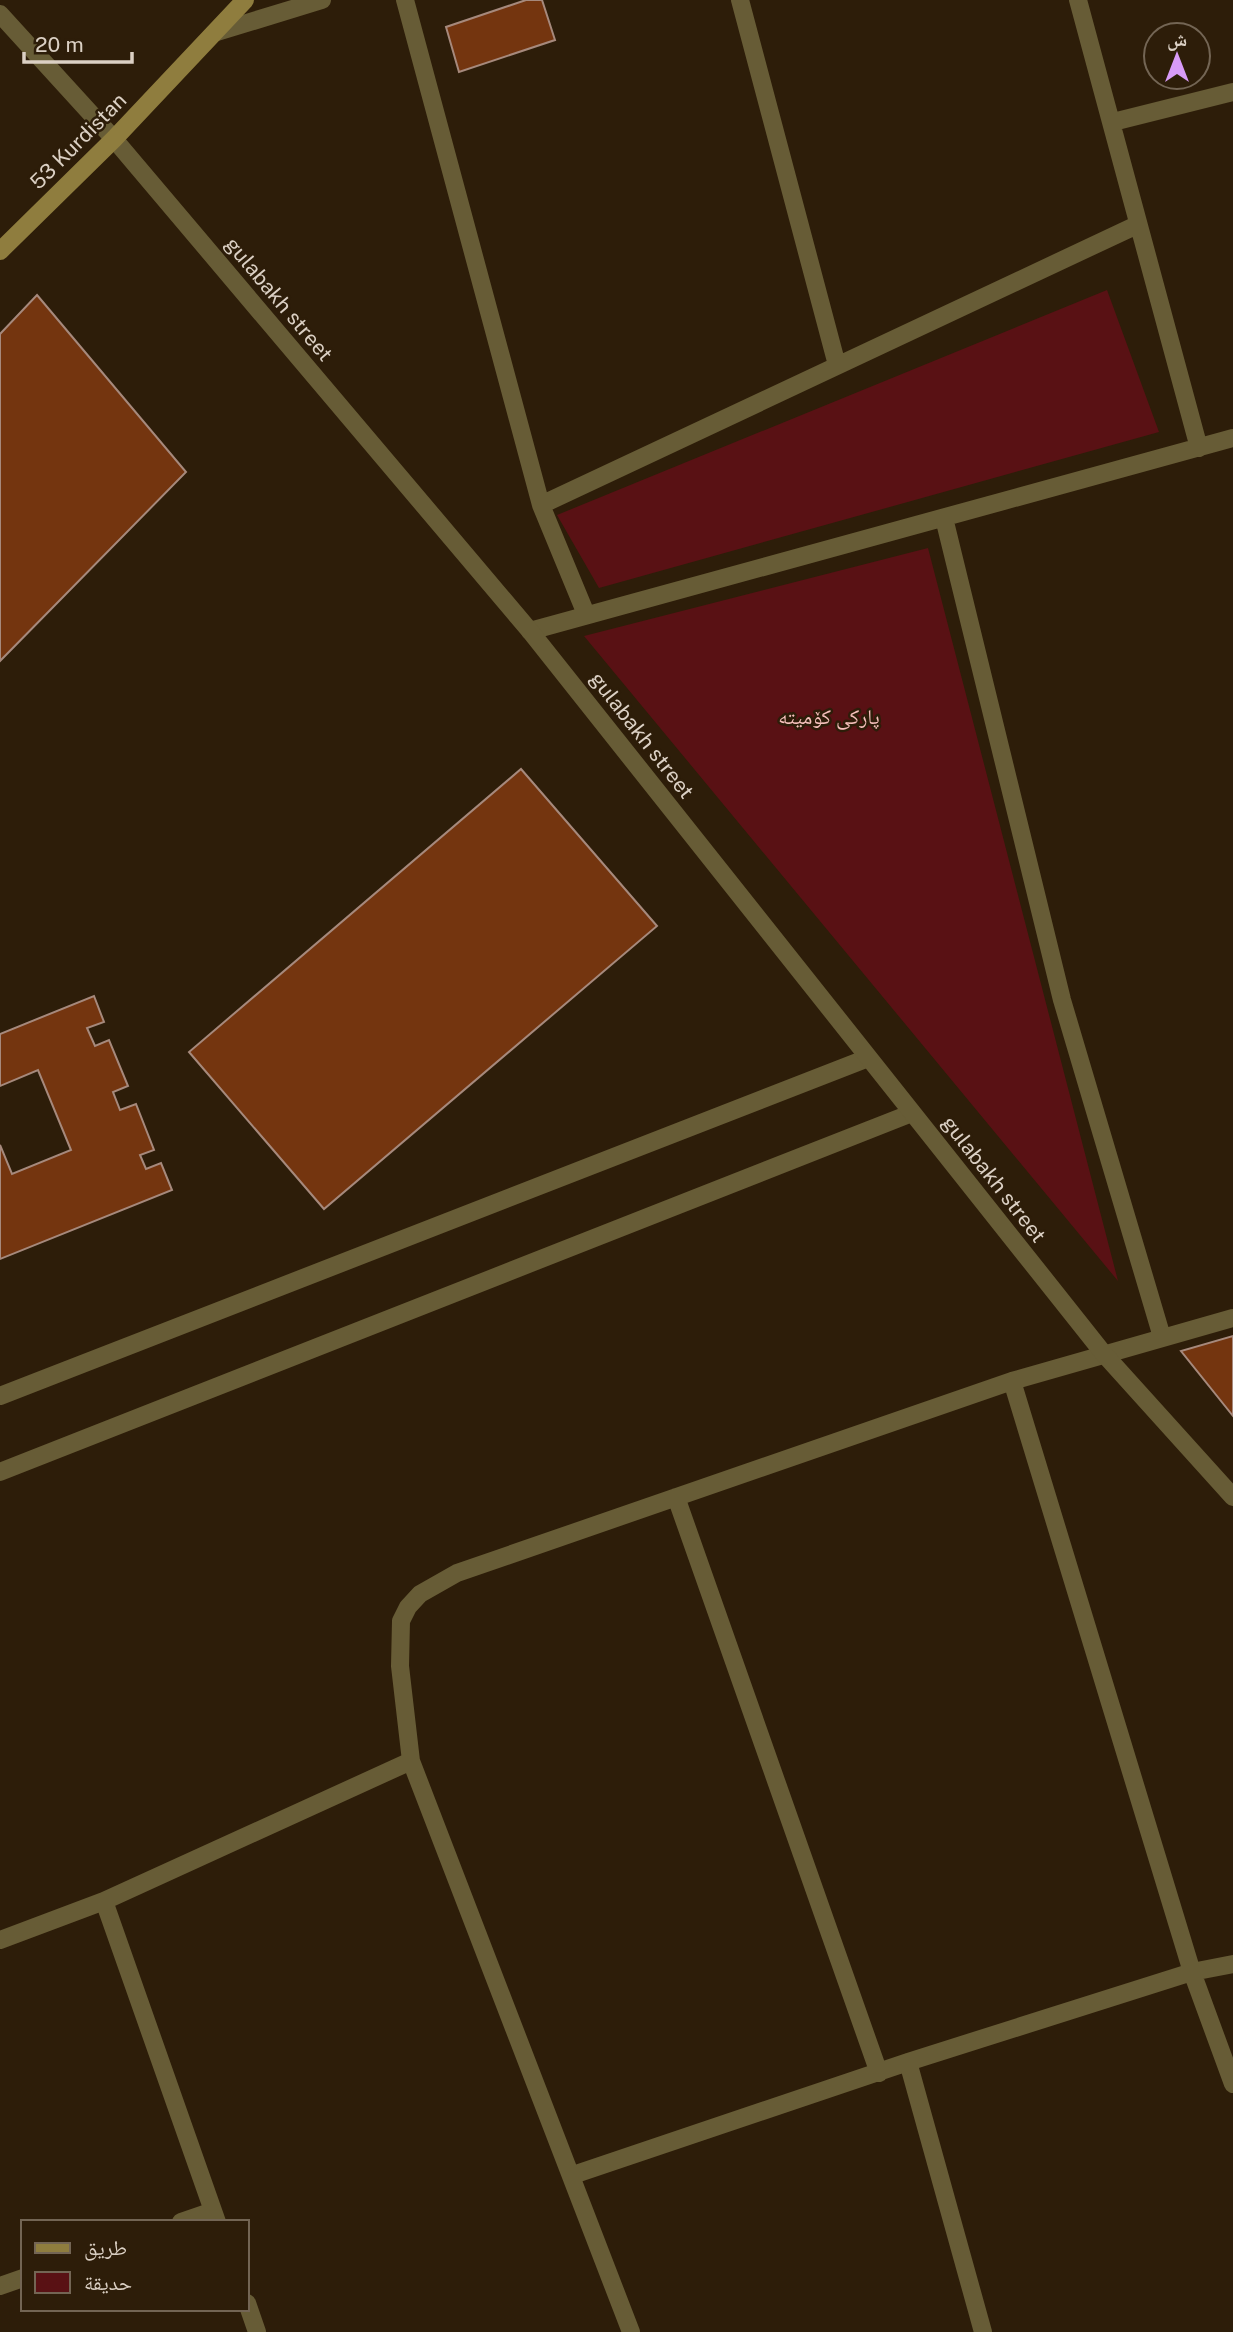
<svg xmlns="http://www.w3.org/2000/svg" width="1233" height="2332" font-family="'Public Sans','Noto Naskh Arabic',sans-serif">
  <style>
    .green { fill: #591114 }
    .building { fill: #74350f; stroke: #a6897c; stroke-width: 2 }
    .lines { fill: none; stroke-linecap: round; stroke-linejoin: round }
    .minor { stroke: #675c36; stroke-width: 18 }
    .tertiary { stroke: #675c36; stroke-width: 18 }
    .secondary { stroke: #8f7d3e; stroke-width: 18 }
    .labels { text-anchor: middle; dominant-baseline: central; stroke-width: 5; stroke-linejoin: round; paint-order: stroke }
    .street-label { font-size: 21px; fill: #dbd0c4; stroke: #2d1d09 }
    .park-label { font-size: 21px; fill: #f6c0bc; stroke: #2d1d09 }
  </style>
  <rect width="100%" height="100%" fill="#2d1d09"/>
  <path class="green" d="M1107 290 1159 432 599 588 557 515Z
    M928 548 1118 1281 584 636Z"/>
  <path class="building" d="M526 0H542L555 40 459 72 446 27Z
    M37 295 186 472 0 661V334Z
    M521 769 657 926 324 1209 189 1052Z
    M94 996 104 1022 87 1028 95 1046 109 1040 128 1086 113 1092 120 1110 136 1104 154 1150 140 1155 146 1169 161 1163 172 1190 0 1259V1145L12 1174 71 1150 38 1070 0 1086V1034Z
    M1233 1336V1416L1181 1351Z"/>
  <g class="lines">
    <path class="minor" d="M405 0 541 505 586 614
      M740 0 837 365
      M1078 0 1199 448
      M214 33 322 0
      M1113 122 1233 92
      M541 505 1137 225
      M944 518 1062 1000 1162 1337
      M530 631 1233 438
      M1012 1381 1192 1972 1233 2084
      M0 1396 868 1058
      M0 1472 912 1113
      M676 1497 879 2073
      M104 1901 217 2222
      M0 1940 104 1901 411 1761
      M908 2062 983 2332
      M573 2175 908 2062 1192 1972 1233 1964
      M181 2222 213 2211
      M0 2286 23 2278
      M247 2303 257 2332
      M631 2332 411 1761 400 1666 401 1621 408 1607 420 1594 457 1573 1012 1381 1233 1318"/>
    <path class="tertiary" d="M0 14 114 139 530 631 1104 1354 1233 1497"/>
    <path class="secondary" d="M0 251 114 139 245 0"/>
  </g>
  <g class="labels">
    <g class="street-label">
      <text transform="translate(78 141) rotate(-45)">53 Kurdistan</text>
      <text transform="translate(279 299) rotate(50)">gulabakh street</text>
      <text transform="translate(642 735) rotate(52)">gulabakh street</text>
      <text transform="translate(994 1179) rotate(52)">gulabakh street</text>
    </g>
    <g class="park-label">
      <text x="829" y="716">پارکی کۆمیتە</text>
    </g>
  </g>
  <rect x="21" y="2220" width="228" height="91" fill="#2d1d09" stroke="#736554" stroke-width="2"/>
  <rect x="35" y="2243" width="35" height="10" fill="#8f7d3e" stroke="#736554" stroke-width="2"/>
  <text x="84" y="2255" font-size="21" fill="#dbd0c4">طريق</text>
  <rect x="35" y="2272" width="35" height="21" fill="#591114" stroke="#736554" stroke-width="2"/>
  <text x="84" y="2290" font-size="21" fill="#dbd0c4">حديقة</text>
  <g transform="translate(1177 56)"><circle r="33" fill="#2d1d09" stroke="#736554" stroke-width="2"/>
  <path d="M0-5L12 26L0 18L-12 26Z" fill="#d89bf8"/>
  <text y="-10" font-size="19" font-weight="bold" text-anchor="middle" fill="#dbd0c4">ش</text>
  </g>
  <path d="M24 52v10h108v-10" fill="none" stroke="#dbd0c4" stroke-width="3.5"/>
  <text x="35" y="52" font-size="21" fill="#dbd0c4" stroke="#2d1d09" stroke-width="5" paint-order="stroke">20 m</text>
</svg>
